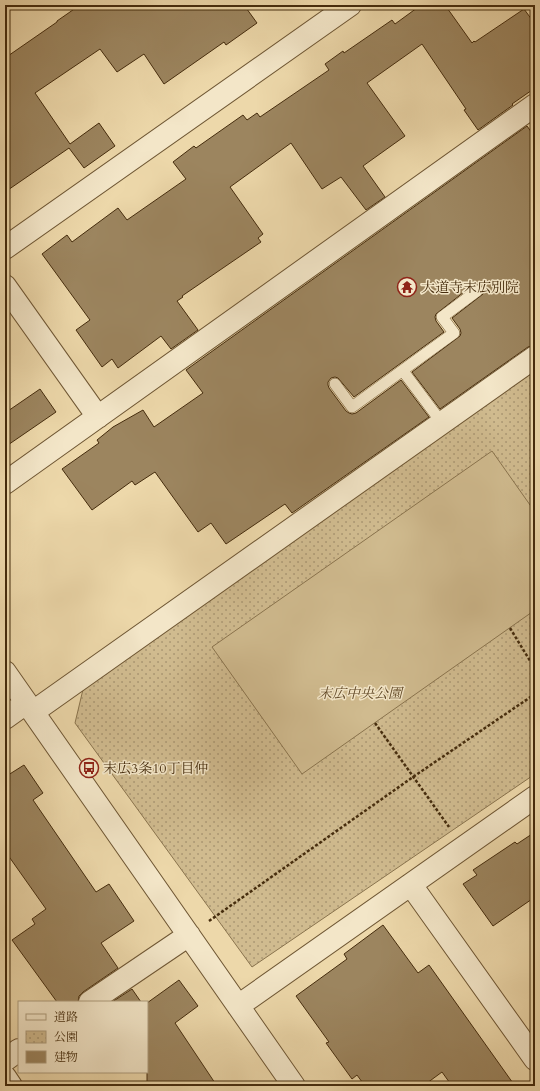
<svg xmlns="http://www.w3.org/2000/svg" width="540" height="1091" font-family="Cardo,'Noto Serif JP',serif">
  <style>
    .park { fill: url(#park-dots); stroke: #8a744e }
    .pitch { fill: #d0bb8f; stroke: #8a744e }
    .building { fill: #9c855f; stroke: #452c0d }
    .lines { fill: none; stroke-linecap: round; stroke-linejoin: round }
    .service-casing { stroke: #6f5734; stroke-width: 12 }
    .minor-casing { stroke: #6f5734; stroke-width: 24 }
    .path { stroke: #452c0d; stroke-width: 2.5; stroke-dasharray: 3 2; stroke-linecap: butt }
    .service { stroke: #f3e6c8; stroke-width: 11 }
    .minor { stroke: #f3e6c8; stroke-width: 22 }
    .labels { text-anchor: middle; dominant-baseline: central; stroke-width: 3; stroke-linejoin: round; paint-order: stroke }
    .poi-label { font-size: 14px; fill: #452c0d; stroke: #f3e6c8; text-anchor: start }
    .park-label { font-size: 14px; font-style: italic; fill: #614927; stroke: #f3e6c8 }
  </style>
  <defs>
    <pattern id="park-dots" width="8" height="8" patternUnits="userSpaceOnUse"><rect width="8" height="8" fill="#d0bb8f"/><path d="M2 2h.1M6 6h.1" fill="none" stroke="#ab9873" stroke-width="1.8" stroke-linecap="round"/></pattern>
  </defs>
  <rect width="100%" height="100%" fill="#edd8aa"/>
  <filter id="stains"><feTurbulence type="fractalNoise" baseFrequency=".005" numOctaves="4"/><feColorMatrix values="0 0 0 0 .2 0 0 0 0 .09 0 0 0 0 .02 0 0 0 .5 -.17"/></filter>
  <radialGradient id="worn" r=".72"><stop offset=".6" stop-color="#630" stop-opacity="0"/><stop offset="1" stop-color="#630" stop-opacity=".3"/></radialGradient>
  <path class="park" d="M535 371V774L252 967 75 723 85 681Z"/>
  <path class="pitch" d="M492 451 535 512V610L302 774 212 647Z"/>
  <path class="building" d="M80 5H244L257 23 226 45 224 42 164 84 144 54 117 72 100 49 35 93 70 144 99 123 115 146 84 168 69 148 5 192V58L57 22V21Z
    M421 5H445L472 43 474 41 475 42 524 9 535 24V88L512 104 513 105 478 130 464 110 466 109 422 44 367 83 405 136 363 166 385 197 366 210 341 177 322 189 291 143 230 187 263 234 258 238 261 242 182 296 183 297 177 301 198 330 171 349 161 336 118 368 112 359 102 367 76 330 90 320 42 254 67 235 72 242 118 208 127 220 186 179 173 162 194 146 196 148 243 115 247 120 257 113 260 117 329 70 325 64 343 51 344 53 392 20 395 24Z
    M527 126 535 137V345L528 347 440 409 412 372 460 336 461 333 460 329 452 318 483 294 484 291 482 287 477 284 473 285 436 314 435 317 436 321 444 332 354 397 338 378 335 377 331 378 328 382V385L329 388 346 411 349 413 352 414 356 413 401 380 429 417 292 513 285 504 226 544 211 523 198 532 155 472 135 485 132 481 92 510 62 469 99 443 97 440 113 427 143 410 154 427 203 393 186 370Z
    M40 389 56 412 5 447V413Z
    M24 765 43 793 33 800 96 892 109 884 134 921 101 943 118 968 83 992 79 996 78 1002H57L12 940 35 924 32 919 46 909 5 851V777Z
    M535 832V897L493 926 463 884 477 875 473 870 515 842 517 844Z
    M383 925 418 973 429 965 515 1086H452L442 1072 423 1086H365L357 1075 352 1079 326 1043 329 1042 296 996 347 959 344 954Z
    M179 980 198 1006 175 1023 217 1086H147V1003Z
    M132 989 141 1002H112Z"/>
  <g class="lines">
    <g class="service-casing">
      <path id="service" d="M403 371 442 423
        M335 384 352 407 454 333 442 317 477 291"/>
    </g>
    <g class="minor-casing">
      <path id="minor" d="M5 248 350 5
        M5 286 98 417
        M5 483 535 105
        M5 672 294 1086
        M33 712 535 357
        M5 718 26 703
        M411 885 535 1059
        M90 1002 189 935
        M238 1006 535 797
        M5 1060 19 1050
        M5 1077 11 1086"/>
    </g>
    <path class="path" d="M510 628 535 669
      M375 723 449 827
      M209 921 413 777 535 694"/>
    <use href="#service" class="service"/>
    <use href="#minor" class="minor"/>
  </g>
  <defs>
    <g id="temple-ring" transform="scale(1)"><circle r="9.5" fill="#f3e6c8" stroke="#8f2418" stroke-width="1.5"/><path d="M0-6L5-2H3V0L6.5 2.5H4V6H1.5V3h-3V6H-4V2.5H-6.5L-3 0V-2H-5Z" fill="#8f2418"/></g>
    <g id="bus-ring" transform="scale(1)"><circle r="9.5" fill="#f3e6c8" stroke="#8f2418" stroke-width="1.5"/><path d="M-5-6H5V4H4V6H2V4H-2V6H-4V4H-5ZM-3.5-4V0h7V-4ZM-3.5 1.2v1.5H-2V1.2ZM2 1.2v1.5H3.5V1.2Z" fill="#8f2418"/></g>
  </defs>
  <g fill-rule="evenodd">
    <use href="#temple-ring" x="407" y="287"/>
    <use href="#bus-ring" x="89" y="768"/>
  </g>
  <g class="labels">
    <g class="poi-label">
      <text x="421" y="287">大道寺末広別院</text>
      <text x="103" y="768">末広3条10丁目仲</text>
    </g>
    <g class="park-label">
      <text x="360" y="693">末広中央公園</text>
    </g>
  </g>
  <rect width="540" height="1091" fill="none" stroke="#edd8aa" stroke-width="20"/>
  <rect x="6" y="6" width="528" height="1079" fill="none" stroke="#452c0d" stroke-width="2"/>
  <rect x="10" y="10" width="520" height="1071" fill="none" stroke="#452c0d"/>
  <rect x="18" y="1001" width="130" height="72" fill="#f3e6c8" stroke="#ad9c7d"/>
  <rect x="26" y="1014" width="20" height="6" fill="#f3e6c8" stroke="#ad9c7d"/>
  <text x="54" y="1021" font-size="12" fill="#452c0d">道路</text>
  <rect x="26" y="1031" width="20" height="12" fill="url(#park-dots)" stroke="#ad9c7d"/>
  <text x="54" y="1041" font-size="12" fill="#452c0d">公園</text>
  <rect x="26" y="1051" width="20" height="12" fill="#9c855f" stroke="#ad9c7d"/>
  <text x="54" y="1061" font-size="12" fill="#452c0d">建物</text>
  <rect width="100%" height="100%" filter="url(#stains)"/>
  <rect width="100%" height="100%" fill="url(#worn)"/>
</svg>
